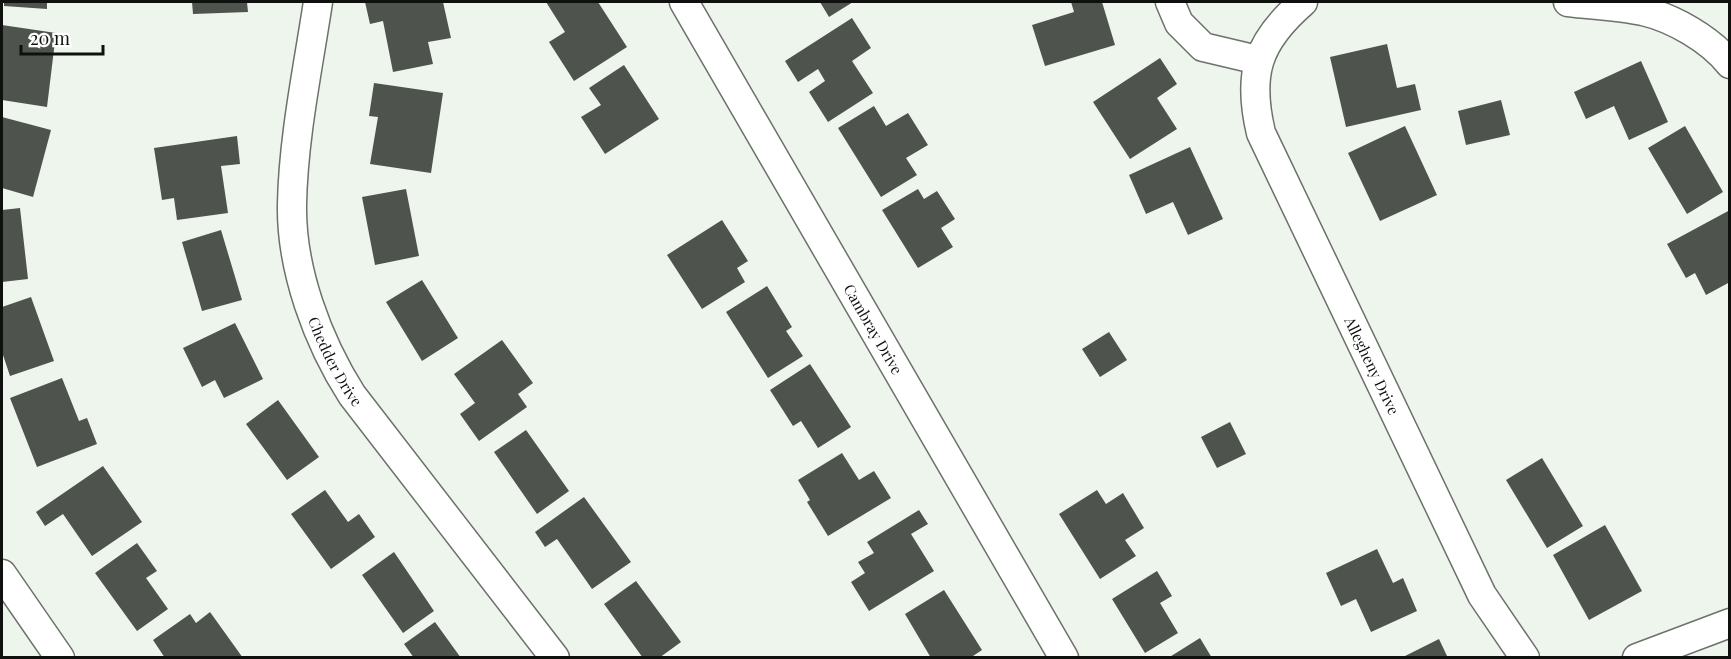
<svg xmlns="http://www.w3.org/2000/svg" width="1731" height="659" font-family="'Playfair Display',serif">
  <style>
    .building { fill: #4e544d }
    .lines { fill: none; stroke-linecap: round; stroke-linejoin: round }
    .minor-casing { stroke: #6b726a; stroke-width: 31 }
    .minor { stroke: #fff; stroke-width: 28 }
    .labels { text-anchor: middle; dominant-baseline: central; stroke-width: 6; stroke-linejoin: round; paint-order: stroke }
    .street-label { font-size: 15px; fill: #0e110e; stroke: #fff }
  </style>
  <rect width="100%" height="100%" fill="#eef5ec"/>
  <path class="building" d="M4 2H47V9L4 6Z
    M192 2H247L248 12 193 14Z
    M365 2H443L451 38 428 42 433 64 393 72 383 21 370 24Z
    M546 2H598L627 47 574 81 549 42 565 32Z
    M820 2H853L829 17Z
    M1071 2H1102L1115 45 1045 66 1032 25 1074 12Z
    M852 18 871 48 852 61 873 93 828 122 809 92 825 81 818 69 798 82 785 61Z
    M2 25 56 33 47 107 2 100Z
    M1387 44 1397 88 1415 84 1421 110 1346 127 1330 57Z
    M1160 58 1177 84 1157 98 1177 129 1130 159 1093 102Z
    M1641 61 1668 122 1629 140 1614 106 1586 119 1574 92Z
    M624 65 659 119 605 154 581 117 601 105 589 88Z
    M374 83 443 93 431 173 370 164 378 117 369 116Z
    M1501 100 1510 135 1466 145 1458 111Z
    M874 106 886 126 908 113 928 145 906 158 917 175 881 197 838 128Z
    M2 117 51 130 33 197 2 188Z
    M1405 126 1437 195 1380 221 1348 153Z
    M1685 126 1723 192 1687 214 1648 148Z
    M237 136 240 164 221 166 228 213 177 220 174 198 162 200 154 148Z
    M1190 147 1223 219 1188 235 1173 202 1146 214 1129 175Z
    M406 189 419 256 375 265 362 197Z
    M918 189 924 199 937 191 955 219 941 228 953 247 918 268 882 210Z
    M20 208 28 279 2 282V210Z
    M1730 210V282L1706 295 1695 273 1686 278 1667 244Z
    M722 220 748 261 737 268 745 282 702 309 667 255Z
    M221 230 242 300 202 311 182 242Z
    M422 280 458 338 422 361 386 302Z
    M767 286 792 327 786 331 803 356 768 378 726 312Z
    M31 297 54 361 10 376 2 352V307Z
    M235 323 263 379 224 398 215 380 202 387 183 348Z
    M1109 332 1127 360 1100 377 1082 349Z
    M502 340 533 383 518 394 527 407 479 441 460 414 475 403 454 374Z
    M810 364 851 427 818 448 801 421 793 426 770 390Z
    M62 378 79 421 87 418 97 444 37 467 10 398Z
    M278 400 319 457 287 480 246 424Z
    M1230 422 1246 454 1217 468 1201 437Z
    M526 430 569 491 537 514 494 452Z
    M842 453 859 480 874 471 891 498 828 536 807 502 810 500 798 480Z
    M1542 458 1583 526 1547 548 1506 480Z
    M103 466 142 522 92 556 63 514 45 526 36 512Z
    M325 490 348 522 359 514 375 537 331 569 291 514Z
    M1097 490 1106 504 1123 493 1144 528 1125 540 1136 556 1100 579 1059 514Z
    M584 497 631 562 592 589 557 539 545 547 535 532Z
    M919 510 928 524 911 534 934 571 869 611 851 582 865 573 858 562 874 553 867 542Z
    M1605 525 1642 591 1589 620 1553 555Z
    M137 543 157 571 146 578 168 609 137 631 95 573Z
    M1377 549 1393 583 1403 578 1417 611 1371 632 1356 599 1341 606 1326 573Z
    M394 552 434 611 403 633 362 575Z
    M1157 571 1172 596 1160 603 1178 633 1145 653 1112 599Z
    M636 581 681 642 659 658H643L604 604Z
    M944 590 982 650 970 658H931L905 614Z
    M210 612 243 658H165L153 640 190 614 196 623Z
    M435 622 461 658H414L404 644Z
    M1200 638 1212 658H1168Z
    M1439 639 1448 658H1401Z"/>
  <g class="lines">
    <g class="minor-casing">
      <g id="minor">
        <path id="s1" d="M318 2C308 68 293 139 292 205 291 270 318 342 352 395L555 658"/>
        <path id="s2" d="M684 2 1064 658"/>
        <path d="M1170 2 1179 23 1203 47 1258 60"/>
        <path id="s3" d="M1303 2C1257 42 1247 74 1261 133L1482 595 1525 658"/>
        <path d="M1568 2C1593 5 1618 6 1643 11 1673 18 1710 39 1730 64"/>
        <path d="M2 574 60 658"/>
        <path d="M1637 658 1730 623"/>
      </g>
    </g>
    <use href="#minor" class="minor"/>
  </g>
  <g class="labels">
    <g class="street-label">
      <text stroke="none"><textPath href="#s2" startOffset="378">Cambray Drive</textPath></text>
      <text stroke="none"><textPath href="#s1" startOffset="369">Chedder Drive</textPath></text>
      <text stroke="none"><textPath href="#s3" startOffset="405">Allegheny Drive</textPath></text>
    </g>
  </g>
  <rect width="1731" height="659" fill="none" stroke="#0e110e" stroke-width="6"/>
  <path d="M21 45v9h82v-9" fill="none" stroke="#0e110e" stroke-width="3"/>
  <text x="30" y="45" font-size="18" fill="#0e110e" stroke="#ffffff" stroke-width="4.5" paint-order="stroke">20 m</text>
</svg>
